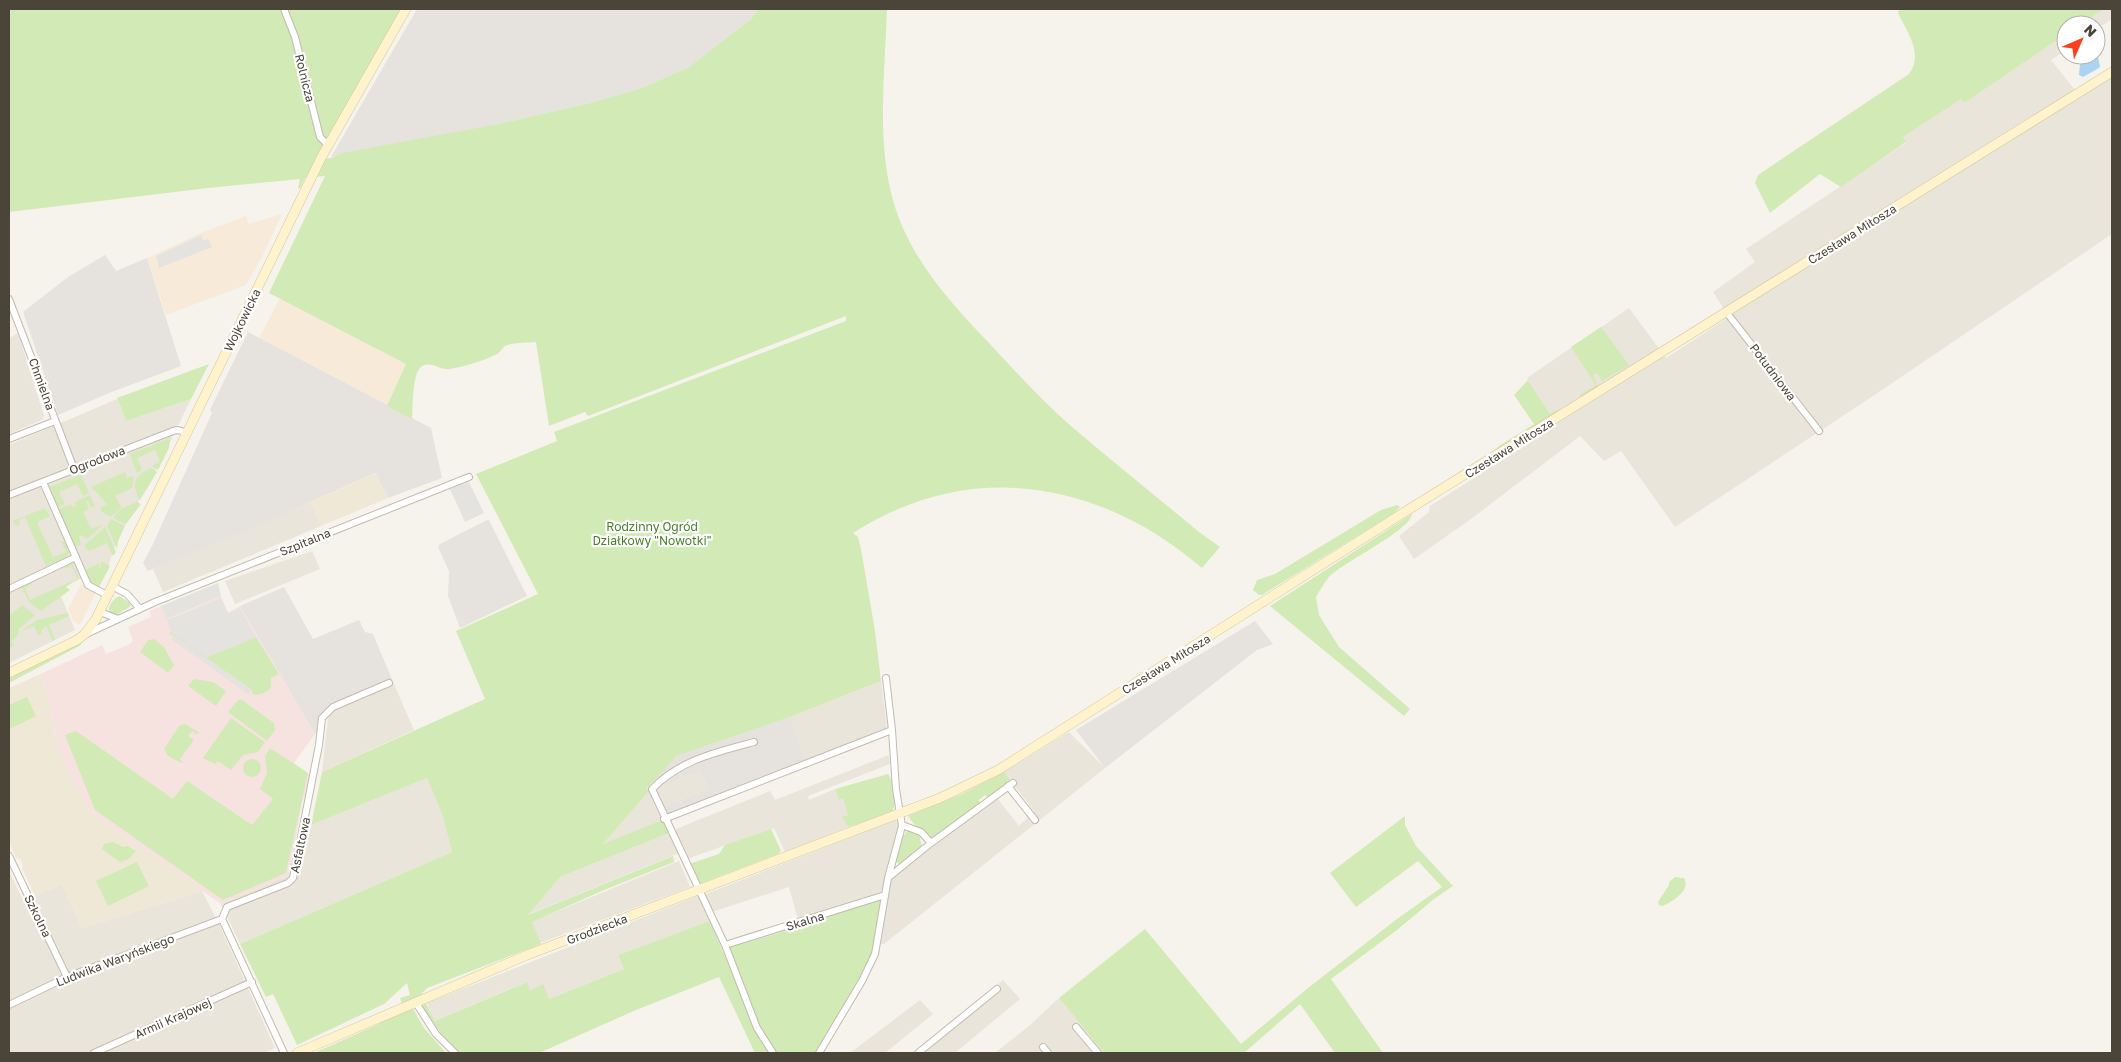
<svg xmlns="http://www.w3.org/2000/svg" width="2121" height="1062" font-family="'Golos Text',sans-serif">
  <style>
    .residential { fill: #eae5da }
    .commercial { fill: #f7ead8 }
    .industrial { fill: #e6e2dd }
    .education { fill: #efe8d6 }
    .medical { fill: #f6e3e0 }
    .green { fill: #d2eab5 }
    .parking { fill: #e5e3e0 }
    .water { fill: #a9d4f2 }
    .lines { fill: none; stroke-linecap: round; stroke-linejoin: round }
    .street-casing { stroke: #c2bbae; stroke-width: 8 }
    .secondary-casing { stroke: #d6c79b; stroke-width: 10 }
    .street { stroke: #fff; stroke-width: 6 }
    .secondary { stroke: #fff3cd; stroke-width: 9 }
    .labels { text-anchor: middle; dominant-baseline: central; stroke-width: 4.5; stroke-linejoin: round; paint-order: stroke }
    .street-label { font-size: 12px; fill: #4b4439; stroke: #fff }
    .park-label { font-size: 12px; fill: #4a7f2a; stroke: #fff }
  </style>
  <rect width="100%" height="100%" fill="#f6f3ec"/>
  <path class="residential" d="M2104 9H2112V19L2096 30V25H2080Z
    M2066 34V50L2051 60 2075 90 2112 67V234L1876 394 1675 527 1621 451 1604 461 1580 436 1471 519 1414 559 1399 536 1429 512 1430 506 1557 425 1527 378 1629 308 1666 358 1729 317 1713 292 1755 262 1746 249 1906 143 1903 137 1961 98 1963 103Z
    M18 333 44 416 42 420 9 434V338Z
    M117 399 126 421 191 399 161 461 117 540 108 567 58 589 75 630 9 663V445Z
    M311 502 321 526 163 592 153 569Z
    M312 551 320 569 235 604 225 581Z
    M881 681 887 728 806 761 790 717Z
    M394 684 414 730 322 772 328 718 334 710Z
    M1069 732 1105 768 884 944H881L890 879 997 798 1019 826 1034 811 1004 772Z
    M889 755 890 764 808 796 809 800 835 789 839 800 843 799 848 815 843 818 848 827 785 852 774 828 687 859 673 833 676 829 770 791 775 800Z
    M700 771 708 789 662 807 654 789Z
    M427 778 442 814 452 852 240 944 221 904 301 870 311 825Z
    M649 791 662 820 602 845Z
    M896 820 899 827 883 891 798 920 789 887 712 912 703 895Z
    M669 833 679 853 527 915 560 877Z
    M679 861 690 887 540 943 531 922Z
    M9 871 22 898 35 896 62 884 82 928 199 892 201 889 220 926 275 1048 264 1053H9Z
    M700 895 711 921 618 955 624 969 549 999 530 991 526 982 435 1021 427 1003Z
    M1003 980 1020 999 955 1053H914Z
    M1059 998 1104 1053H995L1029 1026Z
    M920 1000 933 1014 885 1053H850Z"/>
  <path class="commercial" d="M282 214 262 257 246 285 166 315 147 258 201 233 246 216 249 224Z
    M280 298 406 364 387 406 259 338Z
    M81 584 96 592 80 625 73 621 68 609Z"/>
  <path class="industrial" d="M417 9H759L751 19 689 67 642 88 590 103 498 124 331 157Z
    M105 255 116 271 147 258 181 366 109 393 58 415 23 312 68 277Z
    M248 332 431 428 442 478 388 498 375 473 250 529 148 571 143 563 153 544 212 413 210 410Z
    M487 520H489L527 596 460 628 448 596 449 571 438 547 440 544Z
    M284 587 313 639 359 620 365 632 373 634 394 684 334 710 325 717 315 734 240 606Z
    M1255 621 1273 644 1257 650 1105 768 1076 730Z
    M790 717 806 761 666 816 662 807 708 789 700 771 654 789 652 782 677 756Z"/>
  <path class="education" d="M376 473 388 498 321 526 311 502Z
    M41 674 62 760 90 812 201 889 199 892 82 928 62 884 35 896 22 868 23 866 20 859 16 858 9 842V688Z"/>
  <path class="medical" d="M221 596 228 613 240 606 315 734 294 763 310 775 309 783 302 803 290 875 221 904 90 812 62 760 41 674 102 645 106 654 130 644 133 640 128 627 151 617 149 611 161 606 168 619Z"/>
  <path class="green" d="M9 9H406L316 160 331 158 343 153 498 124 590 103 642 88 689 67 751 19 759 9H887C885 70 877 133 891 193 906 254 947 299 989 343 1015 371 1042 401 1071 426 1113 462 1157 497 1199 532L1220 547 1202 568C1099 480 970 458 853 533L858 537 861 549 875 631 881 681 790 717 677 756 647 788 649 791 603 844 662 820 669 833 560 877 528 915 673 856 674 862 604 890 532 922 541 944 427 988 411 1005 424 1028 446 1053H314L379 1024 402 1003 400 998 410 995 407 983 384 1004 297 1045 273 994 266 997 240 944 452 852 442 814 427 778 311 825 322 772 485 699 456 631 538 594 476 474 557 441 554 432 846 321V316L588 416 585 412 549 426 536 342C526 343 514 342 505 346 502 348 501 352 497 354 483 361 466 366 450 369 440 371 430 359 421 367 412 374 413 407 412 419L387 406 406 364 269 293 325 176 305 178 300 188 298 189 300 179 208 188 9 212Z
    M1899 9H2104L2080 25H2066V34L1964 103 1961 99 1903 137 1906 142 1841 187 1820 174 1770 213 1755 183 1758 175 1909 74C1924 54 1907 32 1898 13Z
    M1601 327 1629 365 1602 381 1597 373 1593 375 1598 387 1582 397 1580 395 1596 385 1571 347Z
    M209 364 191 399 126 421 117 398Z
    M1528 380 1550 414 1557 410 1559 413 1489 455 1499 446 1534 424 1514 395Z
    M170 438 169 448 158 470 152 466 160 461 155 450 137 458 142 470 137 473 130 454Z
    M151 468 157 472 140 500C130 484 135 475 151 468Z
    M125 472 127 478 132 476 134 478 132 488 115 496 121 507 111 517 102 512 100 508 107 504 91 487Z
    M81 475 89 493 83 496 77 484 59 492 65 504 56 508 49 491V487Z
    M90 495 95 506 91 508 88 501 86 502 89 509 83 512 91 529 104 524 87 539 81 535 79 536 81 544 76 547 72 545 57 510 71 504 73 508 76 506 75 502Z
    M137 502 141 504 126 524 113 518 119 510Z
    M1397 505 1400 507 1394 513 1262 595H1259L1253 590 1257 580 1275 574 1381 510Z
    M45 508 50 516 37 522 53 557 66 552 61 542 64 541 69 553 67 557 46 566 25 517 19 520 20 524 17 526 12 521Z
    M1412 514C1410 531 1343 562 1329 577 1324 583 1320 590 1316 597L1319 615 1339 647 1410 709 1404 716 1270 606Z
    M111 519 125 526 118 541 117 549 107 526Z
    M105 527 116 552 113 556 107 543 89 551 84 546Z
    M103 562 110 566 98 589C90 584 86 579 85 570L99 563V568L101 566 100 563Z
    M70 563 73 565 79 578 66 587 70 590 41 611 30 603 21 587 31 582 32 584 25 588 30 600 77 579 72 566 65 569 64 566Z
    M119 596 130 603 131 606 116 615 109 612C108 606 113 599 119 596Z
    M22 605 35 615 19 629 18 635 12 641 13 646 10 648 9 616Z
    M68 613 69 616 49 625 55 639 53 641 46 626 41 630 42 634 38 635 34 626 20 632 37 620Z
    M171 632 207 657 256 637 279 674 271 678V688C265 693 259 696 252 694V690L169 633Z
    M154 639 164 647 174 665 168 673 140 652 148 640Z
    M80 643 81 645 9 683V678Z
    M194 679 213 682 226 691 216 706 188 686Z
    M27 697 36 716 9 729V705Z
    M238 700H242L274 723 275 730 267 741 228 712Z
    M231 718 265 742 258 752 243 755 231 770 218 761 215 764 203 758Z
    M185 724 200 733 196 734 192 731 188 736 194 740 180 759 183 762 181 763 168 756 164 749 179 726Z
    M76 731 173 799 187 781 252 825 273 799 260 789 267 773 265 756 270 748 308 773 286 873 223 900 95 810 65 735Z
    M243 768a9 9 0 1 1 18 0a9 9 0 1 1-18 0Z
    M1004 772 1011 781 988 798 985 795 979 800 981 804 936 837 930 838 917 828 908 816 962 794Z
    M888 774C895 783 897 803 892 812L848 827 842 817 848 815 843 799 839 800 835 789Z
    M1405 816V825L1416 846 1453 886 1434 899 1397 930 1331 979 1383 1053H1335L1300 1004 1244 1053H1104L1059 998 1145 929 1241 1044 1308 988 1397 919 1442 887 1418 861 1356 907 1330 873Z
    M771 829 781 851 778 854 699 884 689 864 719 854 725 845Z
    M907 831 914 832 919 835 922 846 900 864 896 862 902 838Z
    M113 842 123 847 127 846 136 851 129 859 120 862 102 849 104 844Z
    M137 862 149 886 108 906 96 881Z
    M1675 877 1684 878C1691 891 1673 901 1663 906L1659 905 1658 902 1669 885V882Z
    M884 894 872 956 815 1053H777L756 1021 728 947C782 933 833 918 884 894Z
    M710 921 749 1014 770 1053H755L719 977 636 1010 539 1053H460L440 1032 422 1006 426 1003 435 1021 527 982 530 991 543 984 549 999 624 969 618 955Z"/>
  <path class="parking" d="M201 235 203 241 208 239 212 247 159 268 156 256Z
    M469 482 484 513 465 522 450 489Z
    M218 583 221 596 167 619 161 606Z
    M221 598 228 613 240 608 256 637 207 657 171 632 167 620Z
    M174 635 252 690 249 695 171 639Z"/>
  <path class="water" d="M2097 53 2100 66 2099 68 2083 77 2079 75 2080 64 2090 55Z"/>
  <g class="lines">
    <g class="street-casing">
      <path id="street" d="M284 9 295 37 320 137 328 145
        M9 299 74 469
        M1727 313 1819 431
        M9 439 55 421
        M43 482 88 585 107 595
        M9 495 173 431 178 430 187 433
        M112 586 127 594 140 609
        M9 589 76 557
        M100 612 118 619
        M86 634 155 602 469 477
        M754 742C716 752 680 760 652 789L725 945 757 1028 773 1053
        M1008 786 1035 820
        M664 819 892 730
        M902 825 921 832 931 843
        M9 856 67 977
        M889 877 931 843 1013 783
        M725 945 885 895
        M416 1003 436 1034 455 1053
        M9 1005 67 977 222 919
        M1076 1027 1098 1053
        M1043 1047 1048 1053
        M94 1053 252 982
        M284 1053 222 919 227 907 288 883 293 878 319 745 322 718 333 707 389 683
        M819 1053 862 981 875 954 888 878 902 826 896 789 892 730 886 678
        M918 1053 997 989"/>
    </g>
    <g class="secondary-casing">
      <path id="secondary" d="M9 673 77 640 85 634 96 619 321 158 406 9
        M297 1053 527 955 940 798 998 770 1411 508 2112 72"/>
    </g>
    <use href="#street" class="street"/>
    <use href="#secondary" class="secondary"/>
  </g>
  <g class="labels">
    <g class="street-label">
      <text transform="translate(305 78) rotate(76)">Rolnicza</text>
      <text transform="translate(1852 234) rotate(-32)">Czesława Miłosza</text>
      <text transform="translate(242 320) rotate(-64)">Wojkowicka</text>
      <text transform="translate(1773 372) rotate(53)">Południowa</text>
      <text transform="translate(42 384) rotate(70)">Chmielna</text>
      <text transform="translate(1509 448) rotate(-32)">Czesława Miłosza</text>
      <text transform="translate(97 460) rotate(-21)">Ogrodowa</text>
      <text transform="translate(305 542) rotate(-22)">Szpitalna</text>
      <text transform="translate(1166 664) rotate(-32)">Czesława Miłosza</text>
      <text transform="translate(300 845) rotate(-78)">Asfaltowa</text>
      <text transform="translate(38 916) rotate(64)">Szkolna</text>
      <text transform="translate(805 921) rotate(-17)">Skalna</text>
      <text transform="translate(597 929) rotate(-21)">Grodziecka</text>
      <text transform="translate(115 960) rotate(-21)">Ludwika Waryńskiego</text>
      <text transform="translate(173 1018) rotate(-24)">Armii Krajowej</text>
    </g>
    <g class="park-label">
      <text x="652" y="526">Rodzinny Ogród<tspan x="652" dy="14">Działkowy "Nowotki"</tspan></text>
    </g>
  </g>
  <rect width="2121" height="1062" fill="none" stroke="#4b4439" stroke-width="20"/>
  <g transform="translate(2081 40) rotate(45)"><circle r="24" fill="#ffffff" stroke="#b7b4b0"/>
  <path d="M0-4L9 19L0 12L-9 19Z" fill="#fc3f1d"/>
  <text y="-8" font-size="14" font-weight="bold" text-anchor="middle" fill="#4b4439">N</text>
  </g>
</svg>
